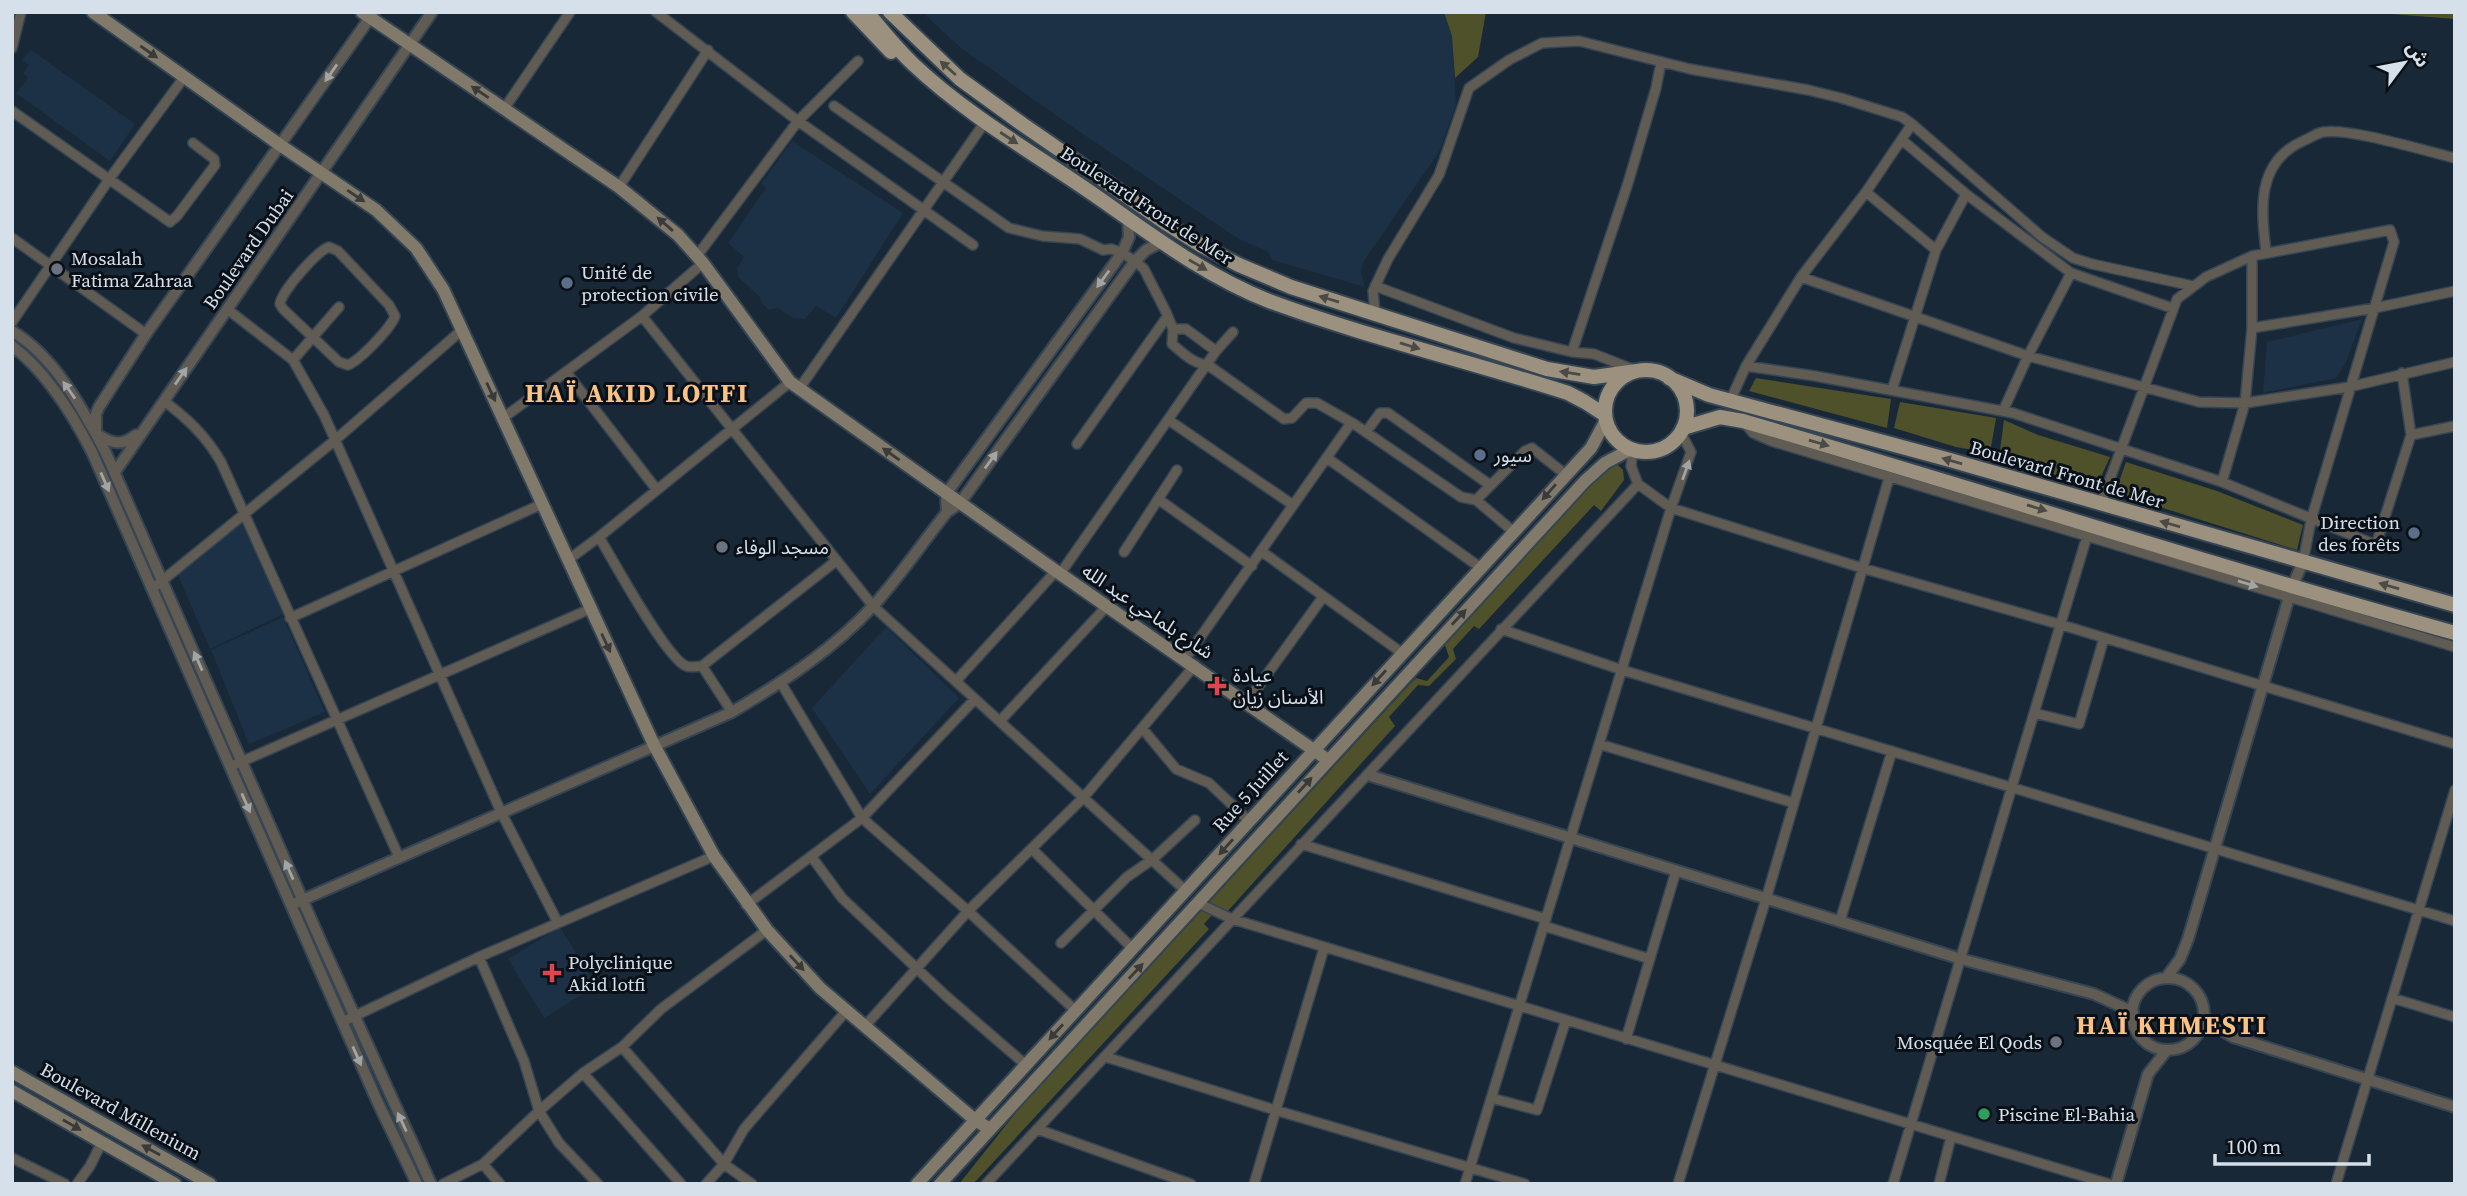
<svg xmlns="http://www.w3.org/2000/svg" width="2467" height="1196" font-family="'Source Serif 4','Noto Sans Arabic',serif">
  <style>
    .built { fill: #1c3145 }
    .green { fill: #4f512b }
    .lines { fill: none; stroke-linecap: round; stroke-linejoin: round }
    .minor-casing { stroke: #364554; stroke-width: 12 }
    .tertiary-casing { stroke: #364554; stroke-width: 14 }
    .secondary-casing { stroke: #364554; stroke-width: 16 }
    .primary-casing { stroke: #364554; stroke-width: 18 }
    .minor { stroke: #615c53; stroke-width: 9 }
    .tertiary { stroke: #615c53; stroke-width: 10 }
    .secondary { stroke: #817a6b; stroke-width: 12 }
    .primary { stroke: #9b917e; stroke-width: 14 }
    .oneway { fill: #393a39 }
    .oneway2 { fill: #4b4a45 }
    .oneway3 { fill: #a1a5a6 }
    .worship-dot { fill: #6b7280; stroke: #091017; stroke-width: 2.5 }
    .service-dot { fill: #5c6f8a; stroke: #091017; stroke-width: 2.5 }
    .health-dot { fill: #e0444e; stroke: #091017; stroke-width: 2.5 }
    .leisure-dot { fill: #2e9e5b; stroke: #091017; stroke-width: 2.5 }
    .labels { text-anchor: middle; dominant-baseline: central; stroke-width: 6; stroke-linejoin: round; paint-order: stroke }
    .street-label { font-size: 19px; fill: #d6e0ea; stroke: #091017 }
    .poi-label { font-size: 19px; fill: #d6e0ea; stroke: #091017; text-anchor: start }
    .district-label { font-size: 26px; font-weight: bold; letter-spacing: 2px; fill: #fbc286; stroke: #091017 }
  </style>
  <rect width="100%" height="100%" fill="#182837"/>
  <path class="built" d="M922 12H1444L1452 36 1456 104 1439 152 1363 262 1361 274 1365 287 1272 260 1268 252 1239 239 1074 128 961 48Z
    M31 50 135 124 110 161 16 93 28 78 23 73 29 65 22 60Z
    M792 141 903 213 836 318 816 306 805 319 792 318 778 308 769 310 762 303 759 296 739 278 737 269 744 257 728 243 766 188 761 184Z
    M2362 319 2345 364 2336 378 2263 393 2267 342Z
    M240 522 246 528 283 614 210 649 177 573Z
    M283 617 325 712 249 744 211 650Z
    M886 627 959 698 870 794 812 708Z
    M560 927 596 986 544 1018 508 959Z"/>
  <path class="green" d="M1444 12H1486L1478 57 1455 78 1452 36Z
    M2366 12H2455V19Z
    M1756 378 1891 399 1887 428 1749 391Z
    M1900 402 1996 418 1990 453 1956 447 1894 428Z
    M2004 420 2038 435 2110 457 2095 490 1999 458Z
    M2126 462 2217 491 2303 525 2297 550 2115 493Z
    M1617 464 1623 470 1624 480 1601 511 1594 505 1479 629 1474 626 1453 649 1456 659 1429 686 1418 685 1389 717 1395 726 1226 913 1219 907 1204 924 1209 929 973 1184H959L1018 1110 1409 685 1416 678 1427 681 1449 657 1445 645 1592 483 1609 467Z"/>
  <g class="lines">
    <g class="minor-casing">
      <path id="minor" d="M656 12 798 121 973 245
        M12 48 21 12
        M834 106 1009 228 1042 236 1080 239 1103 250 1112 249 1122 253 1135 261 1144 269 1166 312 1173 329 1172 344C1183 353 1193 364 1208 365L1284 419 1292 418 1306 403H1317L1354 424 1461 497 1476 500 1514 532
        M504 109 570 12
        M12 111 170 222 177 216 215 165 214 159 193 143
        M1912 124 2042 237 2073 258 2092 264 2193 286
        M619 187 708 50
        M1866 192 1936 250 1966 194 1902 140
        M1966 194 2071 273 2028 356 2003 411
        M12 238 146 334
        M329 247 338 251 389 305 395 316C391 328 360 360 348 365L339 362 283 309 280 304C281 292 317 251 329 247Z
        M2266 252C2261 209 2256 162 2303 141 2310 138 2317 133 2323 132 2351 128 2425 151 2455 158
        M697 256 798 121 858 61
        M2071 273 2172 308
        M1375 286 1514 338 1572 352
        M227 309 293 360 324 415 501 812 558 923
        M1375 313 1373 291 1388 259 1439 175 1469 88 1509 60 1542 43 1579 41 1690 69 1808 90 1841 98 1902 117 1912 124 1866 192 1801 277
        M642 316 873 606 1186 891
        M12 322 110 178 185 76
        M2252 328 2375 308 2455 291
        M1216 351 1233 332
        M293 360 339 307
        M1746 366 1801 277 2028 356 2199 402 2245 403 2349 387 2455 362
        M1632 369 1594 354 1572 352 1628 183 1656 88 1661 62
        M566 372 657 490
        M2402 373 2411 435
        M799 389 985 122
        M1892 390 1936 250
        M164 401C188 419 206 436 221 462L399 857
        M1730 401 1746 366 1815 376 2013 413 2222 482 2376 545 2411 435 2455 426
        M503 418 642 316 703 263
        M1170 421 1293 505
        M1744 422 1753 433 1771 441 2455 647
        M1366 432 1380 413H1388L1490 485
        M1077 444 1167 317
        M1633 450 1631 466 1638 484 1671 508 1862 568 2062 625 2455 744
        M1327 458 1481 568
        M2222 482 2245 403 2252 328V256L2390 230 2394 242 2311 520 2303 562
        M1158 499 1252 566
        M1476 500 1525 451 1532 448 1565 474
        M2101 503 2177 299 2206 277 2252 256
        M599 537C613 560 666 658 686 666 691 668 697 666 702 666L836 561
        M1261 551 1402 653
        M1124 552 1177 470
        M568 560 599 537 790 382
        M1060 574 1216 351 1186 329H1173
        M152 589 334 441 462 330
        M290 618 542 504
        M1501 629 1622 670 2455 921
        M1185 659 1351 423
        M702 666 732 712
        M956 681 1056 571
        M781 683 862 818 968 911 1076 1011
        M1247 702 1323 597
        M2034 713 2079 724 2104 638
        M1000 721 1107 606
        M1142 728 1176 769 1209 783 1249 821
        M1599 744 1794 803
        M236 764 590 609
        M1301 844 1546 919
        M1032 849 1132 948
        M811 856 842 898 946 996 1026 1065
        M1198 903 1232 919 2109 1184
        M746 905 862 818 975 699
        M1840 921 1892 751
        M1544 926 1650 959
        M1061 943 1127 877 1153 859 1195 820
        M479 957 524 1061 539 1111 559 1143 598 1184
        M2392 998 2455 1017
        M342 1022 479 957 714 856
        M865 1026 968 911 1084 797 1195 665
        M1626 1039 1676 871
        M622 1047 724 1164 752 1184
        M1106 1057 1275 1110 1525 1184
        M583 1073 681 1184
        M1491 1098 1537 1110 1566 1020
        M1037 1129 1191 1184
        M12 1158 65 1184
        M483 1164 500 1184
        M77 1184 90 1166 102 1142
        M443 1184 483 1164 539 1111 583 1073 622 1047 661 1009 767 930
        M706 1184 724 1164 744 1129 847 1010
        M986 1184 1638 484
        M1254 1184 1324 948
        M1465 1184 1671 508 1691 452 1681 433
        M1678 1184 1766 899 1889 478
        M1893 1184 2087 536
        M1939 1184 1951 1137
        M2336 1184 2455 790"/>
    </g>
    <g class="tertiary-casing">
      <path id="tertiary" d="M12 331C55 357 82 408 105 451L321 942 431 1184
        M12 346C47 372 73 415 92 452L378 1103 417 1184
        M96 430V414L99 407 146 334 374 12
        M98 435C113 444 122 446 136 435
        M115 472 432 12
        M947 512 946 494 1122 253 1129 237 1128 219
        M1368 775 1961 959 2094 994 2133 1012
        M291 905 732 712C783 682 834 649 874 605 900 576 923 542 947 512L960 503 1135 261 1146 250 1162 242
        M2166 978 2180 959 2188 939 2292 587 2303 562
        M2132 1014a36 36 0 1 1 72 0a36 36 0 1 1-72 0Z
        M2204 1016 2218 1028 2233 1037 2455 1107
        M2116 1184 2148 1074 2167 1050"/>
    </g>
    <g class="secondary-casing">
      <path id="secondary" d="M93 12 280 145 376 210 416 248 443 289 654 745 714 856 767 930 820 988 975 1120 990 1129
        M362 12 619 187 678 235 703 263 790 382 1056 571 1328 760
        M12 1072 210 1184
        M12 1091 175 1184
        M917 1184 1591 448 1606 420
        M940 1184 1585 481 1605 463 1631 449"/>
    </g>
    <g class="primary-casing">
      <path id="primary" d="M853 12 891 52
        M867 12C882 30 896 48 913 64 967 115 1032 152 1093 194 1149 233 1205 276 1269 301 1366 337 1469 361 1568 393L1585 402 1605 415
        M890 12 960 79 1022 124 1164 222 1202 246 1239 265 1291 287 1547 369 1594 377 1637 371
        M1605 411a41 41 0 1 1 82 0a41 41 0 1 1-82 0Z
        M1669 378 1709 395 1950 460 2455 605
        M1683 428 1720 417 1743 421C1981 490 2216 567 2455 633"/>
    </g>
    <use href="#minor" class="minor"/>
    <use href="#tertiary" class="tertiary"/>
    <use href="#secondary" class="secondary"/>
    <use href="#primary" class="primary"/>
  </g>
  <defs><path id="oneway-solid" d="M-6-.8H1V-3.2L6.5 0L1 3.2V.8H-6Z" transform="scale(1.75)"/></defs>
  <g class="oneway">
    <use href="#oneway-solid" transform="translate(149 52) rotate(35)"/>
    <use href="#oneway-solid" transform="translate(480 92) rotate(-146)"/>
    <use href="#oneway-solid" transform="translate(356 196) rotate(34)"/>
    <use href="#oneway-solid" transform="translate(665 224) rotate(-139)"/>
    <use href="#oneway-solid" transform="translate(491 392) rotate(65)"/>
    <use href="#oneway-solid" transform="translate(891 454) rotate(-145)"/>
    <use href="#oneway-solid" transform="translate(1549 492) rotate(131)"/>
    <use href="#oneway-solid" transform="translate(1459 617) rotate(-47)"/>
    <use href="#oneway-solid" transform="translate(606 643) rotate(65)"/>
    <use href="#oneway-solid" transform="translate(1379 678) rotate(132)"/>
    <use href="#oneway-solid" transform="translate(1305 785) rotate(-48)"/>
    <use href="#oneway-solid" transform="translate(1226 847) rotate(132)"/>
    <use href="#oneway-solid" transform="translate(797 963) rotate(47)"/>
    <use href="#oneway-solid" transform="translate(1136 971) rotate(-47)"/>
    <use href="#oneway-solid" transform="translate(1056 1032) rotate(132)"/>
    <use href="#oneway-solid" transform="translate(72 1125) rotate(30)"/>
    <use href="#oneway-solid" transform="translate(151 1150) rotate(-151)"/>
  </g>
  <g class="oneway2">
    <use href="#oneway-solid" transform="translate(948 68) rotate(-138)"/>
    <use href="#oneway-solid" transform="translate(1009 138) rotate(33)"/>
    <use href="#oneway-solid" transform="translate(1198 265) rotate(30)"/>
    <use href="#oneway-solid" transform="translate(1329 299) rotate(-163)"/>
    <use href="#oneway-solid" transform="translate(1410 346) rotate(17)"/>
    <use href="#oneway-solid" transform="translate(1570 373) rotate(-171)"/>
    <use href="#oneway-solid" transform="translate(1819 443) rotate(16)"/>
    <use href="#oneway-solid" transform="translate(1952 461) rotate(-164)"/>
    <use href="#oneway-solid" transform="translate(2037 508) rotate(17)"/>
    <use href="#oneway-solid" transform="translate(2170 524) rotate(-164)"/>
    <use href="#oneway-solid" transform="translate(2389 586) rotate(-164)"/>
  </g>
  <g class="oneway3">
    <use href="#oneway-solid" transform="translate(331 73) rotate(125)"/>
    <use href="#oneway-solid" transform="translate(1103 279) rotate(126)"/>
    <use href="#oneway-solid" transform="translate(181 376) rotate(-55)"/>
    <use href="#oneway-solid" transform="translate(69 390) rotate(-125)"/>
    <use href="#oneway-solid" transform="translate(991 460) rotate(-54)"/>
    <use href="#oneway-solid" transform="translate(1686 470) rotate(-70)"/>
    <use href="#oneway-solid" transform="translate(105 482) rotate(66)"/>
    <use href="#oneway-solid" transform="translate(2248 584) rotate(17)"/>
    <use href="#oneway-solid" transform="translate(198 661) rotate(-114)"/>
    <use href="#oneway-solid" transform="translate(246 803) rotate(66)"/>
    <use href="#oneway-solid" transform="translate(289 870) rotate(-114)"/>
    <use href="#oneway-solid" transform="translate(357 1056) rotate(66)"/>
    <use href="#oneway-solid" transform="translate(402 1122) rotate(-115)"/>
  </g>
  <g class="worship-dot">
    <circle cx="57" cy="269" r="7"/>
    <circle cx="722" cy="547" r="7"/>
    <circle cx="2056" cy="1042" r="7"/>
  </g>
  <g class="service-dot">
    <circle cx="567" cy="283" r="7"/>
    <circle cx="1480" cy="455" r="7"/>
    <circle cx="2414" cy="533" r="7"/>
  </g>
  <g class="health-dot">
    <path d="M1213.5 675.5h7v7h7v7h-7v7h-7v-7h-7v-7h7z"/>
    <path d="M548.5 962.5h7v7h7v7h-7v7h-7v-7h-7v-7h7z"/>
  </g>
  <circle class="leisure-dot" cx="1984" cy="1114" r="7"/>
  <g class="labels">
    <g class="street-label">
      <text transform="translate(1147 205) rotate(33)">Boulevard Front de Mer</text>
      <text transform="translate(248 249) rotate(-55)">Boulevard Dubai</text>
      <text transform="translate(2067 474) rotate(16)">Boulevard Front de Mer</text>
      <text transform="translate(1148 611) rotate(34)">شارع بلماحي عبد الله</text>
      <text transform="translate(1250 791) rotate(-48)">Rue 5 Juillet</text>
      <text transform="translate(121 1111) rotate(29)">Boulevard Millenium</text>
    </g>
    <g class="poi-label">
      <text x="71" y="258">Mosalah<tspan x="71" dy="22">Fatima Zahraa</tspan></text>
      <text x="581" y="272">Unité de<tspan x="581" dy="22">protection civile</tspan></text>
      <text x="1494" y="455">سيور</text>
      <text x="2400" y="522" text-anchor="end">Direction<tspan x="2400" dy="22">des forêts</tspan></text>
      <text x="736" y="547">مسجد الوفاء</text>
      <text x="1233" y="675">عيادة<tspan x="1233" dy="22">الأسنان زيان</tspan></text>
      <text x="568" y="962">Polyclinique<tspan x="568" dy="22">Akid lotfi</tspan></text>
      <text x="2042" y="1042" text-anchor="end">Mosquée El Qods</text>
      <text x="1998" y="1114">Piscine El-Bahia</text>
    </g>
    <g class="district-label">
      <text x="637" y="393">HAÏ AKID LOTFI</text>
      <text x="2172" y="1025">HAÏ KHMESTI</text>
    </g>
  </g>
  <rect width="2467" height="1196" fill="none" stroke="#d6e0ea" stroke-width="28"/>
  <g transform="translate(2404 63) rotate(58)" stroke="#091017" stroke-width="5" paint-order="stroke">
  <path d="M0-5L12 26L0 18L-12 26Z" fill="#d6e0ea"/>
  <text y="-10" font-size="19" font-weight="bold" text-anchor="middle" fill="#d6e0ea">ش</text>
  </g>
  <path d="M2215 1154v10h154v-10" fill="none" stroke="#d6e0ea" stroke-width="3.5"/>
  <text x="2226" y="1154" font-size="21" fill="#d6e0ea" stroke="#091017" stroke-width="5" paint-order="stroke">100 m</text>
</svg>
